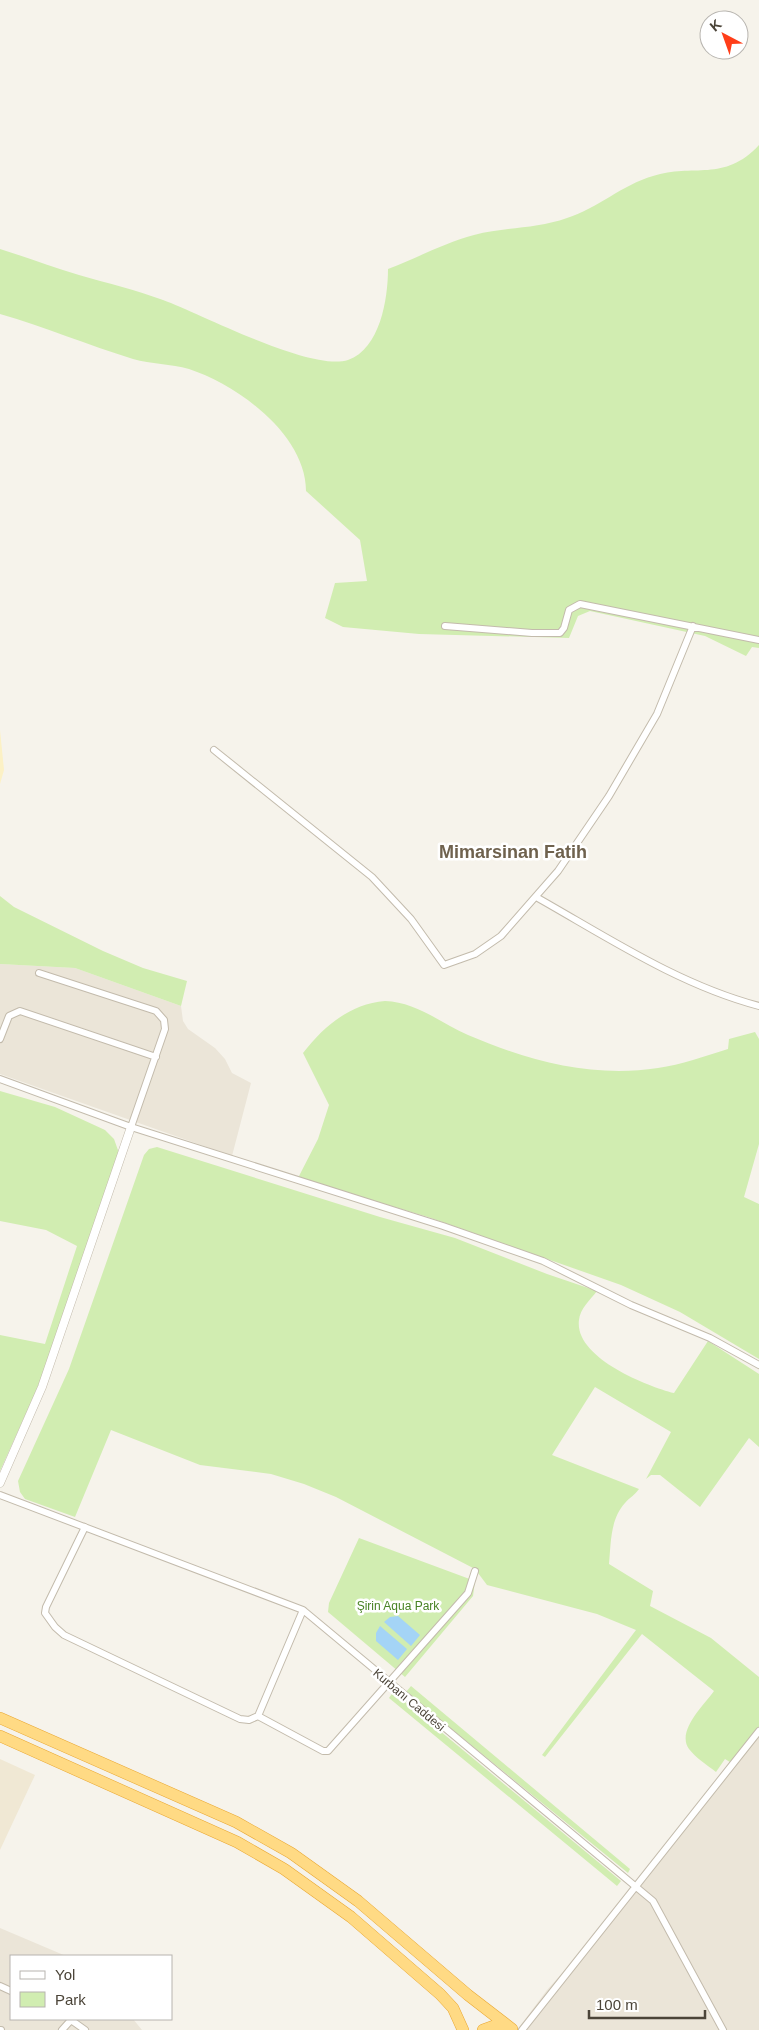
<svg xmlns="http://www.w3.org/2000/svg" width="759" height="2030" font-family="Arial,sans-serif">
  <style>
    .residential { fill: #ebe5d8 }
    .education { fill: #f0e8d4 }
    .green { fill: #d1edb1 }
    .sand { fill: #fcf1c5 }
    .water { fill: #a4d4f6 }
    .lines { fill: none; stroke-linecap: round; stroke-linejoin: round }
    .minor-casing { stroke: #c3bbac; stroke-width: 8 }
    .tertiary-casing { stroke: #c3bbac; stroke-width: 9 }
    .trunk-casing { stroke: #e9a732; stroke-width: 12 }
    .minor { stroke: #fff; stroke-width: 6 }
    .tertiary { stroke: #fff; stroke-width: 8 }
    .trunk { stroke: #ffda84; stroke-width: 11 }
    .labels { text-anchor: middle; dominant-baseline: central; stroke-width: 5; stroke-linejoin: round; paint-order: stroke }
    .park-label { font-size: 12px; fill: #488325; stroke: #fff }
    .street-label { font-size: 12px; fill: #4b4438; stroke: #fff }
    .district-label { font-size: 18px; font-weight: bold; fill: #6f624e; stroke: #fff }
  </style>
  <rect width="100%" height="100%" fill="#f6f3eb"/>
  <path class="residential" d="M0 964 75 968 181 1006 183 1021 188 1029 215 1048 225 1059 232 1073 251 1083 232 1156 0 1074Z
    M759 1736V2030H517L547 1990 645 1881 705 1802Z
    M0 1928 66 1956H11V2019H133L142 2030H0Z"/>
  <path class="education" d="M0 1759 35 1775 0 1850Z"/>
  <path class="green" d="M759 145V648L752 647 746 656 705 636 590 611 578 616 569 638 419 634 343 627 325 618 335 583 367 581 360 540 306 491C306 435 238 385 189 369 171 364 151 364 133 359 88 345 45 327 0 314V249C26 257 52 267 79 275 107 283 136 290 163 300 201 314 311 372 348 360 380 349 388 299 388 269 417 258 444 243 474 235 505 227 536 229 567 218 598 208 622 185 653 176 693 163 724 183 759 145Z
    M0 896 14 907 103 951 143 968 187 981 181 1006 75 968 0 964Z
    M385 1001C416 1002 441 1023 468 1035 529 1061 592 1078 658 1068 681 1065 705 1056 728 1049L729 1039 755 1032 759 1039V1144L744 1197 759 1204V1359L680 1312 621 1285 428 1217 298 1178 318 1139 329 1105 303 1053C324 1026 350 1004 385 1001Z
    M0 1091 55 1107 105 1130 114 1139 119 1153 41 1380 0 1471V1335L45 1344 77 1246 46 1230 0 1221Z
    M157 1147 380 1217 455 1238 547 1274 597 1291C590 1300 580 1309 579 1320 574 1357 646 1386 674 1393L708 1341 759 1374V1447L749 1438 700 1507 660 1475H651L646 1479 671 1432 595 1387 552 1455 639 1489C635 1495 629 1498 625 1503 610 1519 611 1544 609 1564L653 1591 650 1606 711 1638 759 1677V1729L733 1764 725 1759 716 1772C707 1765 696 1758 689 1749 676 1731 704 1705 714 1691L642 1634 545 1757 542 1755 636 1630 597 1614 487 1585 475 1569 336 1497 304 1484 271 1474 200 1465 111 1430 75 1517 25 1499 20 1492 18 1481 69 1369 144 1155 149 1149Z
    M359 1538 475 1581 473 1596 405 1677 328 1612 329 1603Z
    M411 1686 630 1869 628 1873 406 1692Z
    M393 1692 621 1881 617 1886 389 1698Z"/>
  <path class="sand" d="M0 730 4 770 0 784Z"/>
  <path class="water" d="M398 1616 420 1635 411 1646 384 1622 390 1617Z
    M380 1626 407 1649 398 1660 376 1641V1633Z"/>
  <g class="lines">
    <g class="minor-casing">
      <path id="minor" d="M445 626 532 633H560L564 628 569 610 580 604 759 640
        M214 750 372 877 411 919 444 965 475 954 501 936 558 871 609 796 657 714 693 626
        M536 897C607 937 679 985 759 1006
        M39 973 156 1011 164 1020 165 1029 131 1127
        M0 1039 9 1016 20 1011 156 1057
        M0 1079 131 1127 443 1226 543 1261 631 1305 710 1338 759 1365
        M0 1495 303 1610 653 1901 723 2030
        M85 1527 46 1607 45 1613 55 1627 64 1635 240 1719 249 1720 258 1716
        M303 1610 258 1716 323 1751H328L468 1593 475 1571
        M0 1986 11 1991
        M0 2030H1
        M62 2030 71 2020 85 2030
        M522 2030 759 1731"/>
    </g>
    <g class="tertiary-casing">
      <path id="tertiary" d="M0 1483 42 1387 131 1127"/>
    </g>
    <g class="trunk-casing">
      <path id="trunk" d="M0 1718 236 1822 291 1853 358 1901 468 1995 512 2029
        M0 1736 237 1842 284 1869 351 1917 440 1994 453 2008 463 2030
        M483 2030 494 2026 510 2028"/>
    </g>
    <use href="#minor" class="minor"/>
    <use href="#tertiary" class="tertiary"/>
    <use href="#trunk" class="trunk"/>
  </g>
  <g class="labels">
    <g class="park-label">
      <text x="398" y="1606">Şirin Aqua Park</text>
    </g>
    <g class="street-label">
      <text transform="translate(409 1700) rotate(40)">Kurbanı Caddesi</text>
    </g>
    <g class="district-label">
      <text x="513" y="852">Mimarsinan Fatih</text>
    </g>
  </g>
  <rect x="10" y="1955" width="162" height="65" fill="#ffffff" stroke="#b7b4af"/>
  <rect x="20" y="1971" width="25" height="8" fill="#ffffff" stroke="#b7b4af"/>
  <text x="55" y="1980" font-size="15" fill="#4b4438">Yol</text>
  <rect x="20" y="1992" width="25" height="15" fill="#d1edb1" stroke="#b7b4af"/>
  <text x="55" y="2005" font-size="15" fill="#4b4438">Park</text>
  <g transform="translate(724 35) rotate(319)"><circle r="24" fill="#ffffff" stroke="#b7b4af"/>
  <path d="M0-4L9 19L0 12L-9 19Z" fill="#ff3e19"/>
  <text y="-8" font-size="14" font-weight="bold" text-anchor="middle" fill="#4b4438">K</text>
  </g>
  <path d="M589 2010v8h116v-8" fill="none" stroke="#4b4438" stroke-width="2.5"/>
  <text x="596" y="2010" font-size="15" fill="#4b4438" stroke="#ffffff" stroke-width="4" paint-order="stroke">100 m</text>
</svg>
